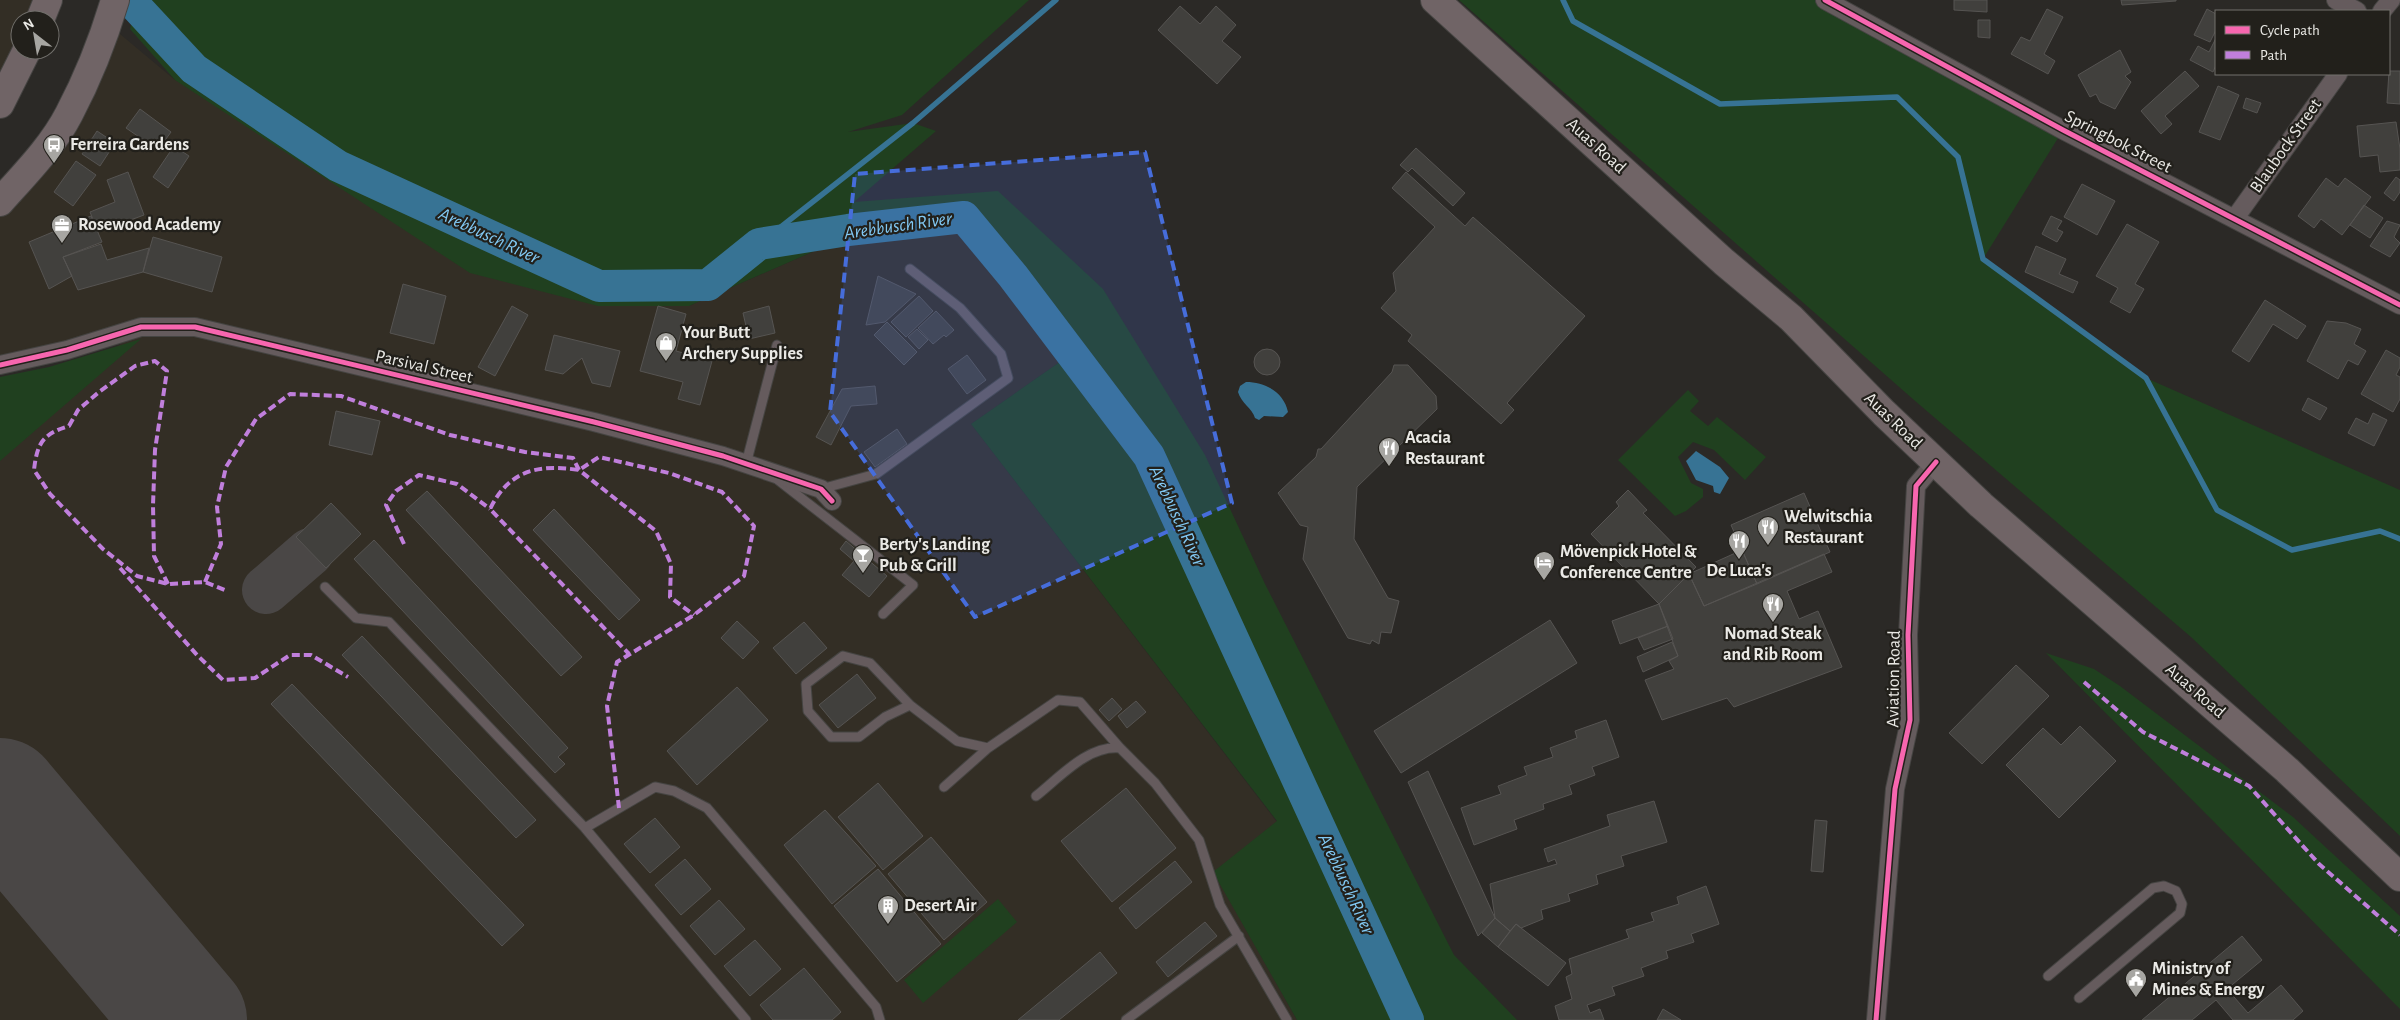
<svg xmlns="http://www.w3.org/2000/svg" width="2400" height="1020" font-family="'Alegreya Sans',sans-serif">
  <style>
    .built { fill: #332e25 }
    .green { fill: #20401f }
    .water { fill: #377394 }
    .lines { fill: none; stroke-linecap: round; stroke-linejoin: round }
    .stream { stroke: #377394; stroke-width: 5.5 }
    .river { stroke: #377394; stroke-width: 32 }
    .taxiway { stroke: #4a4746; stroke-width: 48 }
    .runway { stroke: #4a4746; stroke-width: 120 }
    .building { fill: #41403d; stroke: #565452 }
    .lane-casing { stroke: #454442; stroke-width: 11 }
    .street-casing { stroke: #454442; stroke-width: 20 }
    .primary-casing { stroke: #454442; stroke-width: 30 }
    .lane { stroke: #655b5d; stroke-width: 9 }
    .street { stroke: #655b5d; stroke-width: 18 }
    .primary { stroke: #706466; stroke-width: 28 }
    .quiet { stroke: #c07fdc; stroke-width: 4; stroke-dasharray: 8 4; stroke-linecap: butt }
    .cycleway-casing { stroke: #22201b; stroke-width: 8 }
    .cycleway { stroke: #f766af; stroke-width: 5 }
    .marked { fill: #466ddb; fill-opacity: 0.2; stroke: #466ddb; stroke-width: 4; stroke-dasharray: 10 6; stroke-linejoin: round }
    .labels { text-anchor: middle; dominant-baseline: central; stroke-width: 4.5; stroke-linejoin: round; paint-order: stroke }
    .street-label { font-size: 18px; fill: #eae9e5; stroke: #22201b }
    .poi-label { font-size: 18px; font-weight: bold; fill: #eae9e5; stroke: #22201b; text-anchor: start }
    .water-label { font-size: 19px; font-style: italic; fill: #82c9f4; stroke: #22201b }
  </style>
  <rect width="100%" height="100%" fill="#2b2926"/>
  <path class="built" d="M0 0H48L40 20H20V50L0 104Z
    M108 24 175 80 689 306 835 242 892 230 964 225 1064 359 971 424 1277 822 1214 872 1297 1020H0V447L139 328 0 365V202Z"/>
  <path class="green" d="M138 0H1029L902 115 848 132 913 123 936 131 854 202 998 191 1103 289 1205 455 1265 584 1454 955 1517 1020H1297L1213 872 1277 821 971 424 1064 359 964 225 892 230 835 242 689 306H598L470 273 175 80 130 29Z
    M1459 0H1824L2063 130 1983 259 2146 378 2400 490V836L2191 637 1914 400Z
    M141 339 0 461V377L49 367Z
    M1688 390 1699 401 1690 411 1708 426 1717 417 1766 457 1745 480 1714 450 1693 442 1678 457 1691 483 1703 489V497L1686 511 1675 516 1618 460Z
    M2046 653 2094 669 2120 686 2293 817 2400 916V1009Z
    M998 899 1017 922 923 1003 904 980Z"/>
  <path class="water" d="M1246 382C1265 382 1284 392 1288 412L1283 417 1264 416 1259 420 1255 418C1252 408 1241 403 1238 392L1240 386Z
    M1696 451 1720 467 1729 478 1720 494 1714 492 1713 486 1696 480 1686 461Z"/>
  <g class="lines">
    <path class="stream" d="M1563 0 1573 21 1720 104 1897 97 1958 157 1983 259 2146 378 2217 510 2292 550 2380 531 2400 539
      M759 244 913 123 1056 0"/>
    <path class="river" d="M130 0 194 69 338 166 599 286 708 285 759 244 848 230 964 217 1013 276 1149 456 1408 1020"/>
    <path class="taxiway" d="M266 590 310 552
      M0 833 48 856"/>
    <path class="runway" d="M0 798 187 1020"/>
  </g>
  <path class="building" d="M1954 0H1987V12L1954 10Z
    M2121 0H2176V1L2122 5Z
    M1180 6 1200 24 1216 6 1236 25 1222 41 1241 57 1217 84 1158 30Z
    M2047 9 2063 17 2044 54 2055 61 2048 74 2011 54 2021 37 2030 41Z
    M2207 9 2216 14V30L2210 42 2194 35Z
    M1978 20H1990V38L1978 37Z
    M2216 38V65L2213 72 2190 60 2198 46 2209 52Z
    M2120 50 2131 72 2125 76 2131 82 2115 109 2100 102 2096 94 2090 97 2078 75Z
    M2185 71 2199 86 2165 116 2172 124 2161 134 2141 111Z
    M2389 71H2400V104L2387 103Z
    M2218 86 2239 95 2220 140 2199 132Z
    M2246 98 2261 103 2257 113 2243 108Z
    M140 109 171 132 158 150 126 128Z
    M2396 122 2400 149V170L2380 172 2378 155 2360 157 2357 126Z
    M97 131 115 143 100 166 82 154Z
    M174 146 189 156 168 188 153 177Z
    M1416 148 1465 193 1453 206 1412 168 1408 172 1400 165Z
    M76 161 96 175 73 206 54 192Z
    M128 172 144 215 98 232 90 212 115 202 107 180Z
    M1406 172 1465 226 1473 217 1585 316 1507 403 1514 410 1501 424 1408 341 1412 335 1381 308 1396 291 1393 273 1435 227 1392 188Z
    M2396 177 2400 180V192L2394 201 2384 193Z
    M2326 178 2338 187 2345 178 2371 197 2342 235 2321 219 2314 228 2298 216Z
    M2082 184 2115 201 2097 235 2064 217Z
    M2364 205 2383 218 2370 238 2350 225Z
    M91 216 102 242 63 257 72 276 49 289 29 242Z
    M2051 216 2062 221 2057 229 2063 232 2057 242 2042 234Z
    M2387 221 2400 225 2394 237 2400 243 2390 257 2370 246Z
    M2127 224 2159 242 2135 284 2144 289 2130 313 2110 302 2118 288 2096 276Z
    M153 237 222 257 212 292 143 272Z
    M101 244 107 260 149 248 143 272 78 290 63 257Z
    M2036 246 2066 259 2059 274 2078 282 2073 293 2025 272Z
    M878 276 916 294 885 322 866 325Z
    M403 284 446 296 434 344 390 333Z
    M919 296 933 311 906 337 891 322Z
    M2265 300 2306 326 2297 339 2273 324 2249 362 2232 351Z
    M512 306 528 315 495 376 478 367Z
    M658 306 686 314 676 351 712 361 700 405 678 399 683 382 640 371Z
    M769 306 775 333 749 339 743 313Z
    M936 311 954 330 946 337 944 335 933 344 918 328Z
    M2327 321 2346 323 2361 329 2354 344 2366 351 2358 365 2348 360 2338 379 2307 361Z
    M887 322 917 352 904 365 874 335Z
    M917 329 928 340 919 349 908 337Z
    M554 335 620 351 610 387 592 383 582 358 563 374 545 370Z
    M1254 362a13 13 0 1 1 26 0a13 13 0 1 1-26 0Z
    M2386 350 2400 358V367L2396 375 2400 377V399L2393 412 2361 394Z
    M967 355 986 380 967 394 948 369Z
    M1394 365H1408L1436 396 1437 409 1357 487 1354 539 1388 598 1399 601 1391 633 1381 632 1379 644 1372 640 1370 644 1348 638 1303 559 1308 527 1300 525 1278 493 1316 457 1318 449H1321L1392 372Z
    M875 386 877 404 851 406 831 445 816 437 842 389Z
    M2308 398 2327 408 2320 420 2302 410Z
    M336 411 380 421 372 455 329 445Z
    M2373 413 2387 420 2374 446 2348 433 2356 418 2368 424Z
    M897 429 907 444 875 467 864 452Z
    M1628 490 1647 510 1643 513 1696 567 1659 604 1591 534 1619 506 1616 502Z
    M427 491 582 657 561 676 406 510Z
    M1804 493 1830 552 1757 584 1731 525Z
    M331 503 361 534 326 568 296 537Z
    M554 509 640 600 619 620 533 530Z
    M374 540 568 748 558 757 565 764 555 773 354 559Z
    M846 541 887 576 869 597 842 575 854 561 840 549Z
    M1742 550 1757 584 1704 606 1689 574Z
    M1824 554 1832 572 1787 591 1799 619 1818 611 1842 667 1734 707 1727 698 1662 720 1645 680 1674 669 1669 661 1678 656 1659 604 1689 574 1704 606Z
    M1659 604 1668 626 1620 644 1612 621Z
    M1550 620 1577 663 1401 773 1374 731Z
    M737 621 759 642 743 659 721 638Z
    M804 622 827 648 796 674 773 648Z
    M1668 626 1673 639 1644 650 1638 638Z
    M362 636 536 820 516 838 342 655Z
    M1672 642 1678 656 1643 672 1637 657Z
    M2016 665 2049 696 1982 764 1949 733Z
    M857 674 876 698 838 728 819 705Z
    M292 684 524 925 502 946 271 704Z
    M737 687 768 720 697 785 667 751Z
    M1112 698 1122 709 1109 721 1099 710Z
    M1136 701 1146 712 1127 728 1118 716Z
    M1606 720 1619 757 1592 767 1595 775 1569 785 1572 794 1543 804 1544 809 1514 820 1517 829 1474 845 1461 808 1501 794 1498 786 1527 775 1524 767 1553 757 1550 748 1577 738 1575 731Z
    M2080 726 2116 761 2059 818 2006 765 2043 728 2061 745Z
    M1428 771 1495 918 1478 936 1408 782Z
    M878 783 923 836 883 870 838 817Z
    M1126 788 1176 848 1112 902 1061 841Z
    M1654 801 1667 842 1621 856 1624 866 1596 875 1598 884 1568 894 1570 901 1541 910 1543 919 1521 928 1516 924 1510 931 1495 918 1490 884 1557 864 1555 859 1548 862 1544 849 1610 826 1607 815Z
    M825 810 876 866 832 904 784 845Z
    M655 818 680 847 650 873 624 844Z
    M1815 820 1827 821 1823 872 1811 871Z
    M931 837 987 902 944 940 888 874Z
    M685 859 711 889 681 915 655 885Z
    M1175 861 1192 882 1136 929 1119 908Z
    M878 869 941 944 897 982 834 906Z
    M1706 886 1719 924 1691 934 1694 942 1666 951 1668 958 1641 968 1644 976 1612 987 1615 995 1587 1005 1590 1013 1600 1009 1604 1020H1559L1555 1006 1572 999 1566 977 1572 974 1569 959 1629 938 1626 930 1654 921 1651 913 1679 904 1677 897Z
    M719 900 745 929 715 955 690 926Z
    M1495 918 1510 931 1498 947 1482 933Z
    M1205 922 1217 936 1168 977 1156 962Z
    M1516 924 1566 963 1548 986 1498 947Z
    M2242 936 2262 960 2227 989 2248 1013 2281 985 2303 1011 2293 1020H2233L2216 1000 2192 1020H2142Z
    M755 940 781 969 750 996 724 966Z
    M1100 952 1117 973 1059 1020H1018Z
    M804 968 841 1012 832 1020H773L760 1005Z
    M1663 1009 1681 1020H1657Z"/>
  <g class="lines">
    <g class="lane-casing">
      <path id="lane" d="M746 464 777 345
        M778 480 913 585 883 614
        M821 489 876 474 1008 378 1001 354 960 308 910 269
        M325 587 356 618 389 622 585 828 746 1020
        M910 705 885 717 859 737H831L808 711 806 684 843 656 870 663 910 705 957 741 988 748 1058 700 1080 702 1120 748
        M944 787 988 748
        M1036 796C1060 777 1088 745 1120 748L1155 783 1199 840 1220 905 1287 1020
        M585 828 655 787 674 791 707 808 876 1007 880 1020
        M2048 976 2153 888 2164 886 2176 891 2182 904 2180 913 2079 998
        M1126 1020 1239 936"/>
    </g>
    <g class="street-casing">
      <path id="street" d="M1825 0 2063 130 2400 305
        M2336 0 2357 11
        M2382 11 2391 0
        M2235 218 2338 74
        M0 365 67 350 141 327H195L594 422 723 456 821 489 832 501
        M1876 1020 1895 789 1910 720 1908 635 1916 486 1936 462"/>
    </g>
    <g class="primary-casing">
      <path id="primary" d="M1435 0 1724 262 1791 318 1884 413 1981 505 2287 770 2400 877
        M40 20 48 0
        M0 104 27 50
        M0 202C24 175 52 147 69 114 87 80 104 37 115 0"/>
    </g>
    <use href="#lane" class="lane"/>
    <use href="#street" class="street"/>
    <use href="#primary" class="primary"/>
    <path class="quiet" d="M404 544 386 505 396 491 419 475 457 484 490 509
      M120 568 197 655 223 680 255 678 290 655H311L348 677
      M205 582 221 544 217 507 226 467 256 419 290 394 341 396 450 435 525 452 573 458 579 470 656 531 671 564 670 597 694 615
      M168 584 154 556 153 505 155 450 167 371 155 361 135 366 99 392 78 410 69 426C42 434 37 444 34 470L50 494 103 549 137 576 168 584 205 582 227 591
      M2084 682 2143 732 2249 786 2319 864 2400 935
      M619 808 607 706 617 662 694 615 744 576 754 526 722 492 669 473 599 457 579 470C538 464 509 470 490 509L629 654"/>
    <g class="cycleway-casing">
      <path id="cycleway" d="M1825 0 2063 130 2400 305
        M0 365 67 350 141 327H195L594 422 723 456 821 489 832 501
        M1876 1020 1895 789 1910 720 1908 635 1916 486 1936 462"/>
    </g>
    <use href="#cycleway" class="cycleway"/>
  </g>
  <path class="marked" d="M1145 152 1232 503 975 617 830 412 855 174Z"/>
  <defs>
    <g id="bus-pin" transform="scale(1.125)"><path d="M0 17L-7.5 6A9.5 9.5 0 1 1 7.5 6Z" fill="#a7a6a2" stroke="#22201b"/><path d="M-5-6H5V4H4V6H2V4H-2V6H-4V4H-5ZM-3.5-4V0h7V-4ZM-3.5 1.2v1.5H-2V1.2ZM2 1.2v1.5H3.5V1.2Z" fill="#fff"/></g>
    <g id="office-pin" transform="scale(1.125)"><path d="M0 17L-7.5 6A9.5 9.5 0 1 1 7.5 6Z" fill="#a7a6a2" stroke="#22201b"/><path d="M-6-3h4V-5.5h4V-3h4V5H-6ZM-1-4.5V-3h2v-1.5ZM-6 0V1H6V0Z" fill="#fff"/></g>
    <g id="shop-pin" transform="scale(1.125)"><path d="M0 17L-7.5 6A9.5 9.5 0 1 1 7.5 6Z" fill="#a7a6a2" stroke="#22201b"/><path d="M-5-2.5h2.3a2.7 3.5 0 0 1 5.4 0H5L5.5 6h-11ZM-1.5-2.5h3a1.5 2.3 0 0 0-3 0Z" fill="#fff"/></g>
    <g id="restaurant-pin" transform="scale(1.125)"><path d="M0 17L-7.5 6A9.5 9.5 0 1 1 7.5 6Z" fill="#a7a6a2" stroke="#22201b"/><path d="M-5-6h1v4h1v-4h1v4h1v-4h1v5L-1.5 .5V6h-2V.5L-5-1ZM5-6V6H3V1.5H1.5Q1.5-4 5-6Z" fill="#fff"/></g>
    <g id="bar-pin" transform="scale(1.125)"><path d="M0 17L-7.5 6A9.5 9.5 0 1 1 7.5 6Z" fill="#a7a6a2" stroke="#22201b"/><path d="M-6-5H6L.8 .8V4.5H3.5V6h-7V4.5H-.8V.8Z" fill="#fff"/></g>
    <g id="hotel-pin" transform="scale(1.125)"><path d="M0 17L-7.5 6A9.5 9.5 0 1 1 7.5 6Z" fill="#a7a6a2" stroke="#22201b"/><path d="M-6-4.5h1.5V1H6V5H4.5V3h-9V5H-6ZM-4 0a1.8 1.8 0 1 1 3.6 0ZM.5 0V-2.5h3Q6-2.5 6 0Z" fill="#fff"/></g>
    <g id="building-pin" transform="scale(1.125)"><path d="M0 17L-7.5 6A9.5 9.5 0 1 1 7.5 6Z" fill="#a7a6a2" stroke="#22201b"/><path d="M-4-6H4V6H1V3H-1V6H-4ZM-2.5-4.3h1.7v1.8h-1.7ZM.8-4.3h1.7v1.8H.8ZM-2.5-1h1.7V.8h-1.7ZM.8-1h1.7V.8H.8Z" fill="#fff"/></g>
    <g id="civic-pin" transform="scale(1.125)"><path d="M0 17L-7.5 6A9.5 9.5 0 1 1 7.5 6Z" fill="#a7a6a2" stroke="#22201b"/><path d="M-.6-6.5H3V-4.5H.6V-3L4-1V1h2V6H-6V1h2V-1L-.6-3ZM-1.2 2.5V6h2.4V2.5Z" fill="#fff"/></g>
  </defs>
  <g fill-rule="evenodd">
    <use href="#bus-pin" x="54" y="145"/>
    <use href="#office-pin" x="62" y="225"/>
    <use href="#shop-pin" x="666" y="343"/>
    <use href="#restaurant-pin" x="1389" y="448"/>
    <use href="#restaurant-pin" x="1768" y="527"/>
    <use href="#restaurant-pin" x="1739" y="541"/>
    <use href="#bar-pin" x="863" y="555"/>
    <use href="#hotel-pin" x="1544" y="562"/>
    <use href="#restaurant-pin" x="1773" y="604"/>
    <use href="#building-pin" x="888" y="906"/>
    <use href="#civic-pin" x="2136" y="979"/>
  </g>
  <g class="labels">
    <g class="street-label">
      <text transform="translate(2118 142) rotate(27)">Springbok Street</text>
      <text transform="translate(1596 146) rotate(42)">Auas Road</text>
      <text transform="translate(2286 146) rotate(-55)">Blaubock Street</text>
      <text transform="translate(424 367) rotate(13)">Parsival Street</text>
      <text transform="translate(1893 421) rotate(44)">Auas Road</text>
      <text transform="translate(1894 679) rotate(-89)">Aviation Road</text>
      <text transform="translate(2195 691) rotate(41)">Auas Road</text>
    </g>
    <g class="poi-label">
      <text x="70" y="145">Ferreira Gardens</text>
      <text x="78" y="225">Rosewood Academy</text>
      <text x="682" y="333">Your Butt<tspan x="682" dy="21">Archery Supplies</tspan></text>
      <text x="1405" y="438">Acacia<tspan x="1405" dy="21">Restaurant</tspan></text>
      <text x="1784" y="517">Welwitschia<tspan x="1784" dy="21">Restaurant</tspan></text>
      <text x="879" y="545">Berty's Landing<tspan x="879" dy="21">Pub &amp; Grill</tspan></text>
      <text x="1560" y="552">Mövenpick Hotel &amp;<tspan x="1560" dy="21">Conference Centre</tspan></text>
      <text x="1739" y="571" text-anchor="middle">De Luca's</text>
      <text x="1773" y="634" text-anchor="middle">Nomad Steak<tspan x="1773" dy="21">and Rib Room</tspan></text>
      <text x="904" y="906">Desert Air</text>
      <text x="2152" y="969">Ministry of<tspan x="2152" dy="21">Mines &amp; Energy</tspan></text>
    </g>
    <g class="water-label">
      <text transform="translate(898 226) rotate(-8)">Arebbusch River</text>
      <text transform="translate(489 236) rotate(25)">Arebbusch River</text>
      <text transform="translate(1177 516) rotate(65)">Arebbusch River</text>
      <text transform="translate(1346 884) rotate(65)">Arebbusch River</text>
    </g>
  </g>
  <rect x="2215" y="10" width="175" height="65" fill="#22201b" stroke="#72706c"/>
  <rect x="2225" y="26" width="25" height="8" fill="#f766af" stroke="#72706c"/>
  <text x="2260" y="35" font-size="15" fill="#eae9e5">Cycle path</text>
  <rect x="2225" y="51" width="25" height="8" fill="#c07fdc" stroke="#72706c"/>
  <text x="2260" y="60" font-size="15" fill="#eae9e5">Path</text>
  <g transform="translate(35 35) rotate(329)"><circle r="24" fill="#22201b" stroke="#72706c"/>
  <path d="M0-4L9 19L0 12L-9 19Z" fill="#a7a6a2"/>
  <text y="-8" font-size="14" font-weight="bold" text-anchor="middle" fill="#eae9e5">N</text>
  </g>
</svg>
